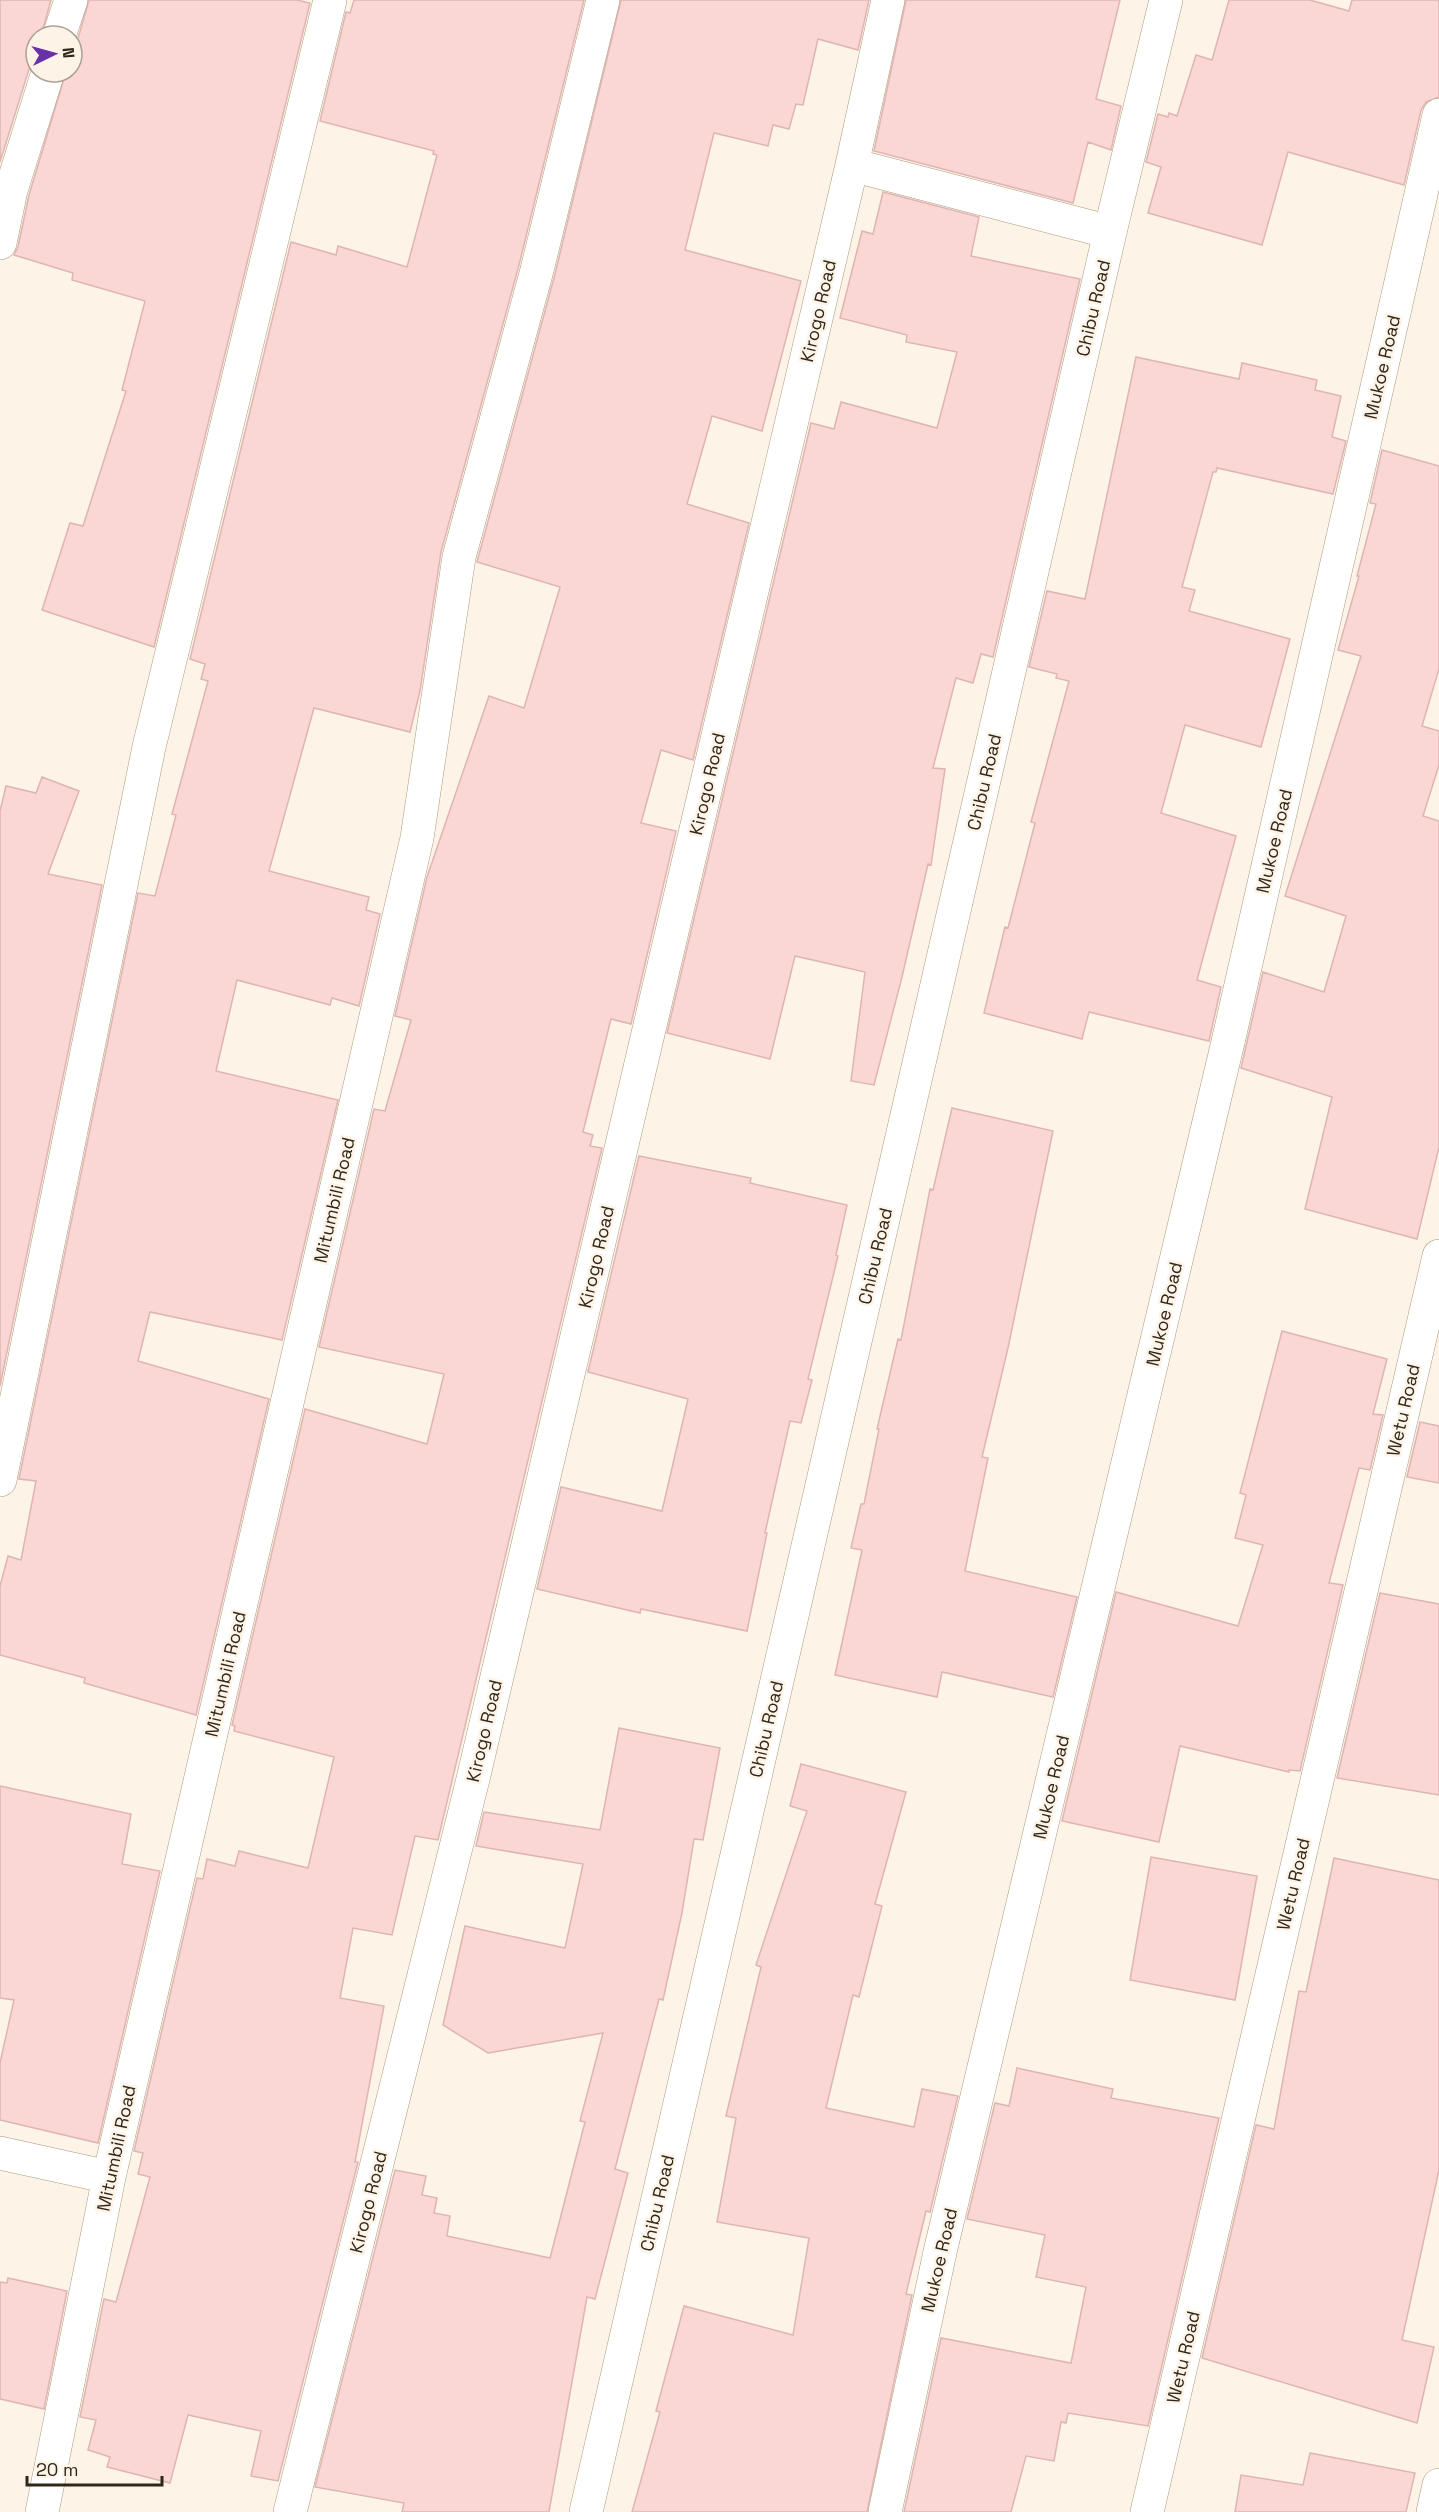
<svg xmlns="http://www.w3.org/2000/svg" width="1439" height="2512" font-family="'Space Grotesk',sans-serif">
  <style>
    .building { fill: #fad6d4; stroke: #dfb5b2; stroke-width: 1.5 }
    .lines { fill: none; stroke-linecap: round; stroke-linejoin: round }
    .street-casing { stroke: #ac9879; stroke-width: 34 }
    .street { stroke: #fff; stroke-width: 33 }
    .labels { text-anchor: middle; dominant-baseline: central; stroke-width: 5; stroke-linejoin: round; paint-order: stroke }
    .street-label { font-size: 18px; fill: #2f271b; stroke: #fdf4e7 }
  </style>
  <rect width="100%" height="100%" fill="#fdf4e7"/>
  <path class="building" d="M0 0H51L41 36H36V58L30 66 0 162Z
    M89 0H297L310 3 154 647 42 610 70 523 83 526 126 391 122 390 145 301 72 280 73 273 14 255 18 247 29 195 66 72H72V49L77 42Z
    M354 0H584L519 265 441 552 420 691 410 732 314 708 269 871 369 897 366 910 380 914 359 1006 332 998 330 1005 237 980 216 1071 338 1100 282 1340 150 1312 138 1361 269 1399 196 1715 84 1683 85 1678 0 1655V1586L8 1556 21 1560 36 1481 19 1479 138 893 155 896 176 815 172 814 208 681 201 679 205 664 190 659 291 242 336 255 338 246 407 267 437 155 433 154 434 151 320 121 346 12 350 13Z
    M621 0H869L858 50 818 39 803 105 796 104 789 129 773 125 768 146 714 133 685 250 801 281 762 431 712 416 687 504 749 523 693 760 661 750 641 823 676 831 631 1024 611 1019 583 1132 593 1135 590 1146 602 1148 438 1840 415 1836 392 1935 353 1928 340 1998 384 2006 355 2162H358L278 2481 251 2476 261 2431 188 2415 170 2483 107 2467 110 2457 88 2450 96 2420 80 2417 104 2299 116 2302 150 2177 138 2174 143 2153 134 2151 197 1878 203 1879 207 1859 235 1866 239 1851 308 1868 334 1757 234 1731 235 1726 232 1725 305 1409 427 1444 444 1374 319 1347 374 1109 385 1111 411 1020 395 1016 427 877 489 696 524 708 560 587 477 562 555 274Z
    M906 0H1120L1096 99 1121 106 1111 150 1088 142 1073 203 874 151Z
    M1229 0H1310L1349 11 1352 0H1439V97L1426 102 1421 110 1404 185 1288 152 1262 245 1148 213 1161 167 1146 162 1158 114 1168 117 1169 113 1177 116 1196 55 1212 60Z
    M883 192 979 217 971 256 1080 279 993 657 981 654 973 683 956 678 933 768 945 769 931 865 928 864 902 977 874 1085 851 1081 865 972 795 956 770 1059 667 1033 811 423 834 429 841 402 937 428 957 352 906 342 907 335 840 318 862 231 873 234Z
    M1136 357 1239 379 1242 363 1317 380 1315 390 1341 396 1332 437 1346 441 1333 494 1217 468 1216 472H1213L1182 587 1195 590 1189 611 1290 639 1261 747 1185 725 1161 813 1236 836 1197 980 1221 987 1209 1041 1089 1012 1082 1039 984 1013 1005 927 1008 928 1035 823 1031 822 1069 681 1056 678 1057 674 1029 667 1047 591 1085 599Z
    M1382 450 1439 466V669L1422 726 1439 731V765L1423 816 1439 821V1147L1417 1239 1305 1209 1332 1097 1241 1068 1263 972 1324 992 1346 916 1285 896 1361 656 1338 650 1359 576H1357L1376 504 1370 503Z
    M42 777 79 791 48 874 102 885 0 1386V811L6 786 36 793Z
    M952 1108 1053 1131 1008 1348 982 1457 988 1458 965 1571 1077 1597 1053 1697 942 1672 937 1697 835 1675 862 1550 851 1548 861 1504H864L879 1429H877L898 1339 901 1340 930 1189 933 1190Z
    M639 1156 751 1178 750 1183 847 1205 836 1255 838 1256 808 1379 812 1380 801 1423 790 1421 765 1533H767L747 1631 641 1609 640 1613 537 1589 561 1487 662 1511 688 1399 588 1372Z
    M1282 1331 1387 1359 1373 1414 1383 1415 1370 1470 1359 1468 1329 1583 1343 1585 1300 1771 1289 1770V1772L1180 1746 1159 1842 1062 1821 1116 1592 1238 1626 1263 1545 1235 1538 1246 1495 1240 1493Z
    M1420 1422 1439 1426V1483L1407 1477Z
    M1380 1593 1439 1604V1795L1337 1778Z
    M619 1728 720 1748 703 1840 694 1839 682 1913 663 2000 659 1999 615 2169 628 2173 595 2299 587 2297 549 2512H402L404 2503 315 2487 395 2170 426 2176 422 2195 437 2198 434 2213 450 2216 447 2236 550 2258 585 2122 580 2121 603 2033 488 2053 443 2025 465 1926 565 1948 583 1864 476 1846 484 1812 600 1830Z
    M801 1764 906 1792 875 1904 882 1906 859 1997 853 1995 826 2108 914 2127 922 2089 958 2096 930 2212 926 2211 906 2294 912 2295 867 2512H632L660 2412 656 2411 684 2306 793 2335 809 2238 717 2222 736 2118 726 2116 761 1967 756 1965 807 1811 790 1806Z
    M0 1786 131 1814 122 1864 160 1871 98 2143 0 2120V2063L14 2000 0 1998Z
    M1151 1857 1257 1876 1235 2000 1130 1980Z
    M1334 1858 1439 1880V2170L1402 2340 1434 2347 1417 2423 1202 2358 1256 2125 1274 2129 1299 1991 1306 1992Z
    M1017 2068 1113 2089 1111 2098 1219 2118 1148 2426 1068 2413 1066 2423 1061 2422 1054 2461 1026 2456 1011 2512H904L941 2338 1071 2363 1086 2287 1036 2277 1045 2235 967 2219 995 2103 1009 2106Z
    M8 2278 67 2291 44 2409 0 2399V2282L7 2283Z
    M1310 2453 1415 2473 1406 2512H1235L1241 2475 1303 2485Z"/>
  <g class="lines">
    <g class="street-casing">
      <path id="street" d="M59 36 71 0
        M852 165 1110 232
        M0 243 11 190 48 72
        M0 1480 149 747 330 0
        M0 2153 109 2177
        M42 2512 109 2177 417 838 459 557 537 270 603 0
        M290 2512 473 1779 852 165 888 0
        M586 2512 1110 232 1166 0
        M885 2512 940 2252 1228 1042 1439 115
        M1147 2512 1439 1256
        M1433 2512 1439 2485"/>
    </g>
    <use href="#street" class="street"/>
  </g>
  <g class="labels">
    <g class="street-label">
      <text transform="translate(1093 308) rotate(-77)">Chibu Road</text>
      <text transform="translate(818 311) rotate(-77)">Kirogo Road</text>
      <text transform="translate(1382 367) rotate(-77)">Mukoe Road</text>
      <text transform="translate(984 782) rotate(-77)">Chibu Road</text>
      <text transform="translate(707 784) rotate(-77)">Kirogo Road</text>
      <text transform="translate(1274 841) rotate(-77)">Mukoe Road</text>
      <text transform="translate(334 1200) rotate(-77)">Mitumbili Road</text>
      <text transform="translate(875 1256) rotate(-77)">Chibu Road</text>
      <text transform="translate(596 1257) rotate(-77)">Kirogo Road</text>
      <text transform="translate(1164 1314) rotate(-77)">Mukoe Road</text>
      <text transform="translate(1403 1410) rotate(-77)">Wetu Road</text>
      <text transform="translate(225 1674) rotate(-77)">Mitumbili Road</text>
      <text transform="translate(766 1729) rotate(-77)">Chibu Road</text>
      <text transform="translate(484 1731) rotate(-77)">Kirogo Road</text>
      <text transform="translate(1051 1787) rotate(-77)">Mukoe Road</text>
      <text transform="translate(1293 1884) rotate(-77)">Wetu Road</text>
      <text transform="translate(116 2148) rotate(-78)">Mitumbili Road</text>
      <text transform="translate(368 2202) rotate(-76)">Kirogo Road</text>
      <text transform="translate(657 2203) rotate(-77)">Chibu Road</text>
      <text transform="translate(939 2260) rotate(-77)">Mukoe Road</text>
      <text transform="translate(1183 2357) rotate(-77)">Wetu Road</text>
    </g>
  </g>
  <g transform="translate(54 54) rotate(85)"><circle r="28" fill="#fdf4e7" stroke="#aba295" stroke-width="1.5"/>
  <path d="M0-4.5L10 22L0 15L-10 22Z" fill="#6a32a9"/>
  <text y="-9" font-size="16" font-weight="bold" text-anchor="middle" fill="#2f271b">N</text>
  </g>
  <path d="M27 2476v9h135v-9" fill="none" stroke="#2f271b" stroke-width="3"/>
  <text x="36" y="2476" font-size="18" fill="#2f271b" stroke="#fdf4e7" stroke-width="4.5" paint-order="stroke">20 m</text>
</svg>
